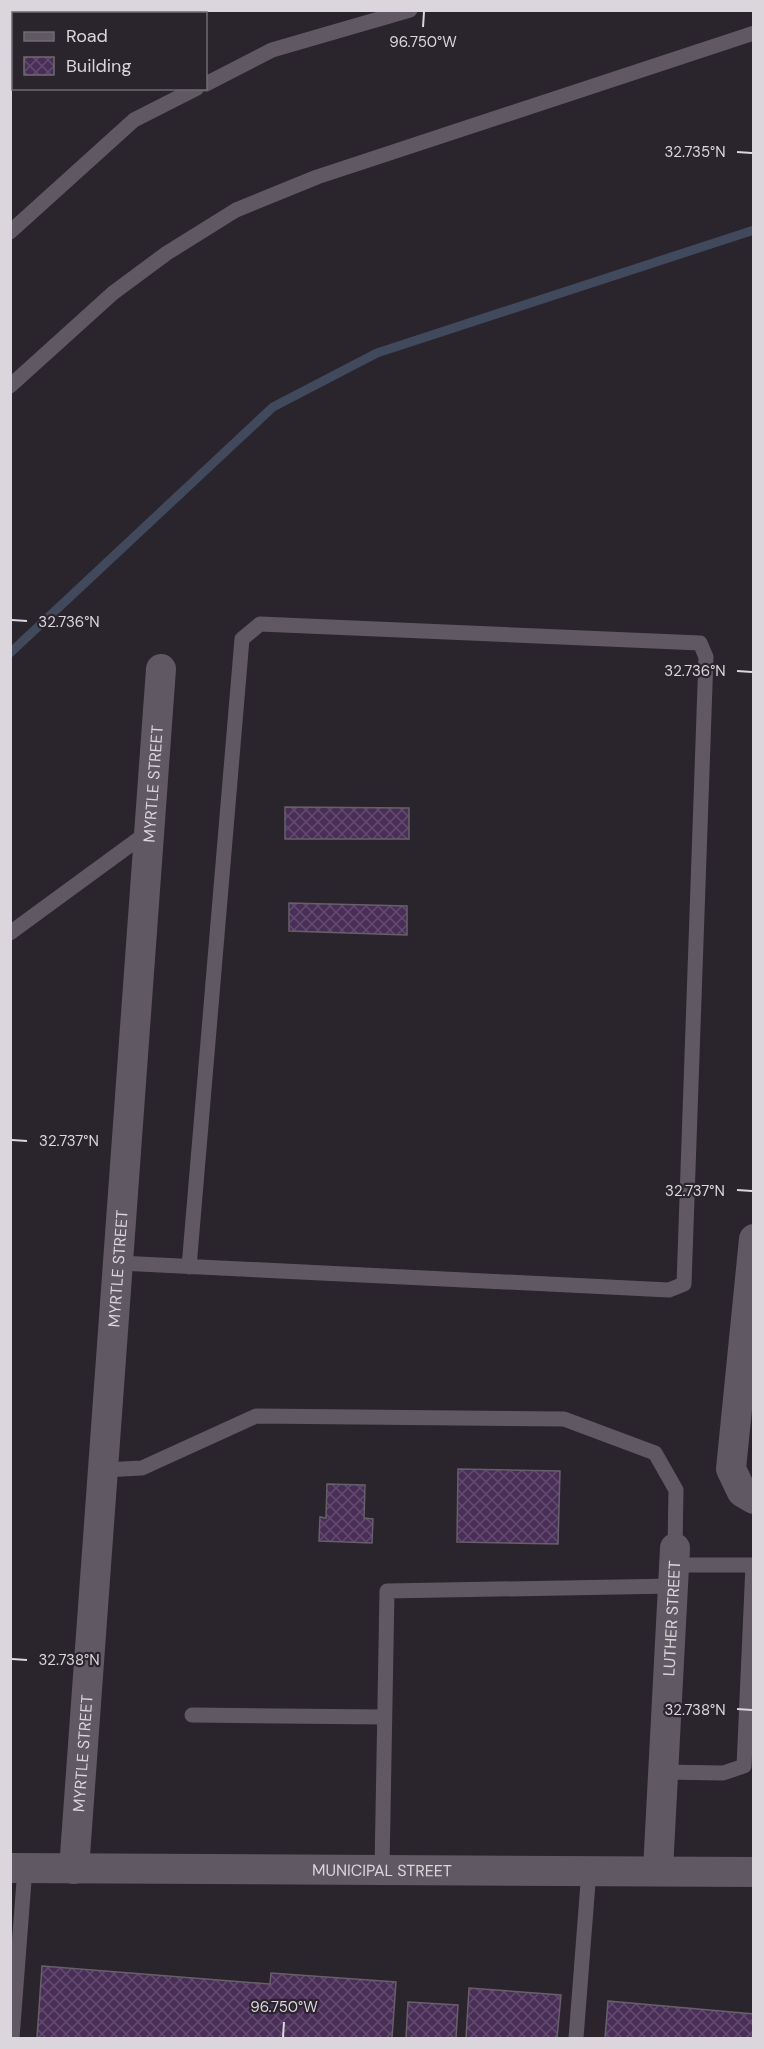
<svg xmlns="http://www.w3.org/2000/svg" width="764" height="2049" font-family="'DM Sans',sans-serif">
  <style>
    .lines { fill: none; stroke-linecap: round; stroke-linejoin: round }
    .stream { stroke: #414a5c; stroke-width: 9 }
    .building { fill: url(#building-cross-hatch); stroke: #66606a; stroke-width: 1.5 }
    .service { stroke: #605963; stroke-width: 15 }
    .minor { stroke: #605963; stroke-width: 30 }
    .ticks { fill: none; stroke: #dad6db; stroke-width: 2 }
    .labels { text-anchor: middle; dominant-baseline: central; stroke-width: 4.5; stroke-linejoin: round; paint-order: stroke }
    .street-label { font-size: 16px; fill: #dad6db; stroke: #2a242c }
    .ticks-label { font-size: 15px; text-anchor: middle; fill: #dad6db; stroke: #2a242c; stroke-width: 4.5; stroke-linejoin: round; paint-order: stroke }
  </style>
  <defs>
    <pattern id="building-cross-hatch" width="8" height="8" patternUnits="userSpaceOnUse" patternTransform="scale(1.5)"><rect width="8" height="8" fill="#492f57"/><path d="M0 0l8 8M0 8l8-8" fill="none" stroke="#634c6f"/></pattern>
  </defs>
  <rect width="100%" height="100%" fill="#2a242c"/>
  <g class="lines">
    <path class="stream" d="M10 653 273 407 377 353 754 230"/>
  </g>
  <path class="building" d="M285 807 409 808V839H285Z
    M289 903 407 906V935L289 931Z
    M458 1469 560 1471 558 1544 457 1542Z
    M327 1484 365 1485 364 1518 373 1519 372 1543 319 1541 320 1517 326 1518Z
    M42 1966 270 1984 271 1973 396 1982 392 2038H37Z
    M469 1988 561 1995 557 2038H466Z
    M608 2001 754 2014V2038H605Z
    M408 2002 458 2005 456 2038H406Z"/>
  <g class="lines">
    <path class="service" d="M206 84 272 50 410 10
      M10 232 134 120 197 88
      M10 386 113 293 167 253 236 210 317 177 754 33
      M10 933 148 832
      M119 1263 669 1290 684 1284 706 657 700 643 260 624 242 639 189 1267
      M103 1470 142 1468 256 1416 564 1419 655 1453 676 1490 675 1548
      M674 1565H754
      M192 1715 384 1717
      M663 1772 723 1773 744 1766 753 1565
      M382 1869 387 1591 673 1586
      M12 2038 25 1868
      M576 2038 589 1870"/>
    <g class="minor">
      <path d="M754 1239 731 1469 742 1492 754 1499"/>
      <path id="s1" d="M10 1868 754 1872"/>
      <path id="s2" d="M74 1869 161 669"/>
      <path id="s3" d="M658 1870 675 1548"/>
    </g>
  </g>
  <path class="ticks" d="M423 27 424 12M737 152 752 153M12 620 27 621M737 671 752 672M12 1140 27 1141M737 1190 752 1191M12 1659 27 1660M737 1709 752 1710M283 2037 284 2022"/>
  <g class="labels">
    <g class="street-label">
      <text stroke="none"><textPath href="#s2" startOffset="1088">MYRTLE STREET</textPath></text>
      <text stroke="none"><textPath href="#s2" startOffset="602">MYRTLE STREET</textPath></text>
      <text stroke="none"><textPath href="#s3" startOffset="252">LUTHER STREET</textPath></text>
      <text stroke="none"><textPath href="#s2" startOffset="116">MYRTLE STREET</textPath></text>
      <text stroke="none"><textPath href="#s1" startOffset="372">MUNICIPAL STREET</textPath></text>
    </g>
  </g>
  <g class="ticks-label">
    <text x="423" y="47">96.750°W</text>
    <text x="695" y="157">32.735°N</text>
    <text x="69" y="627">32.736°N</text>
    <text x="695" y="676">32.736°N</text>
    <text x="69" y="1146">32.737°N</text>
    <text x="695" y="1196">32.737°N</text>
    <text x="69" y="1665">32.738°N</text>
    <text x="695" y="1715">32.738°N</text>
    <text x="284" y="2012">96.750°W</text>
  </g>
  <rect width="764" height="2049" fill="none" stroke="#dad6db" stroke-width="24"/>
  <rect x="12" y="12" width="195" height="78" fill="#2a242c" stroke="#706b72" stroke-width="1.5"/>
  <rect x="24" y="32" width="30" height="9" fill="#605963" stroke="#706b72" stroke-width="1.5"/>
  <text x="66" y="42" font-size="18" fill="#dad6db">Road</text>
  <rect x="24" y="57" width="30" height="18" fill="url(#building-cross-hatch)" stroke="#706b72" stroke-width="1.5"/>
  <text x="66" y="72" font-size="18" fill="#dad6db">Building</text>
</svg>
